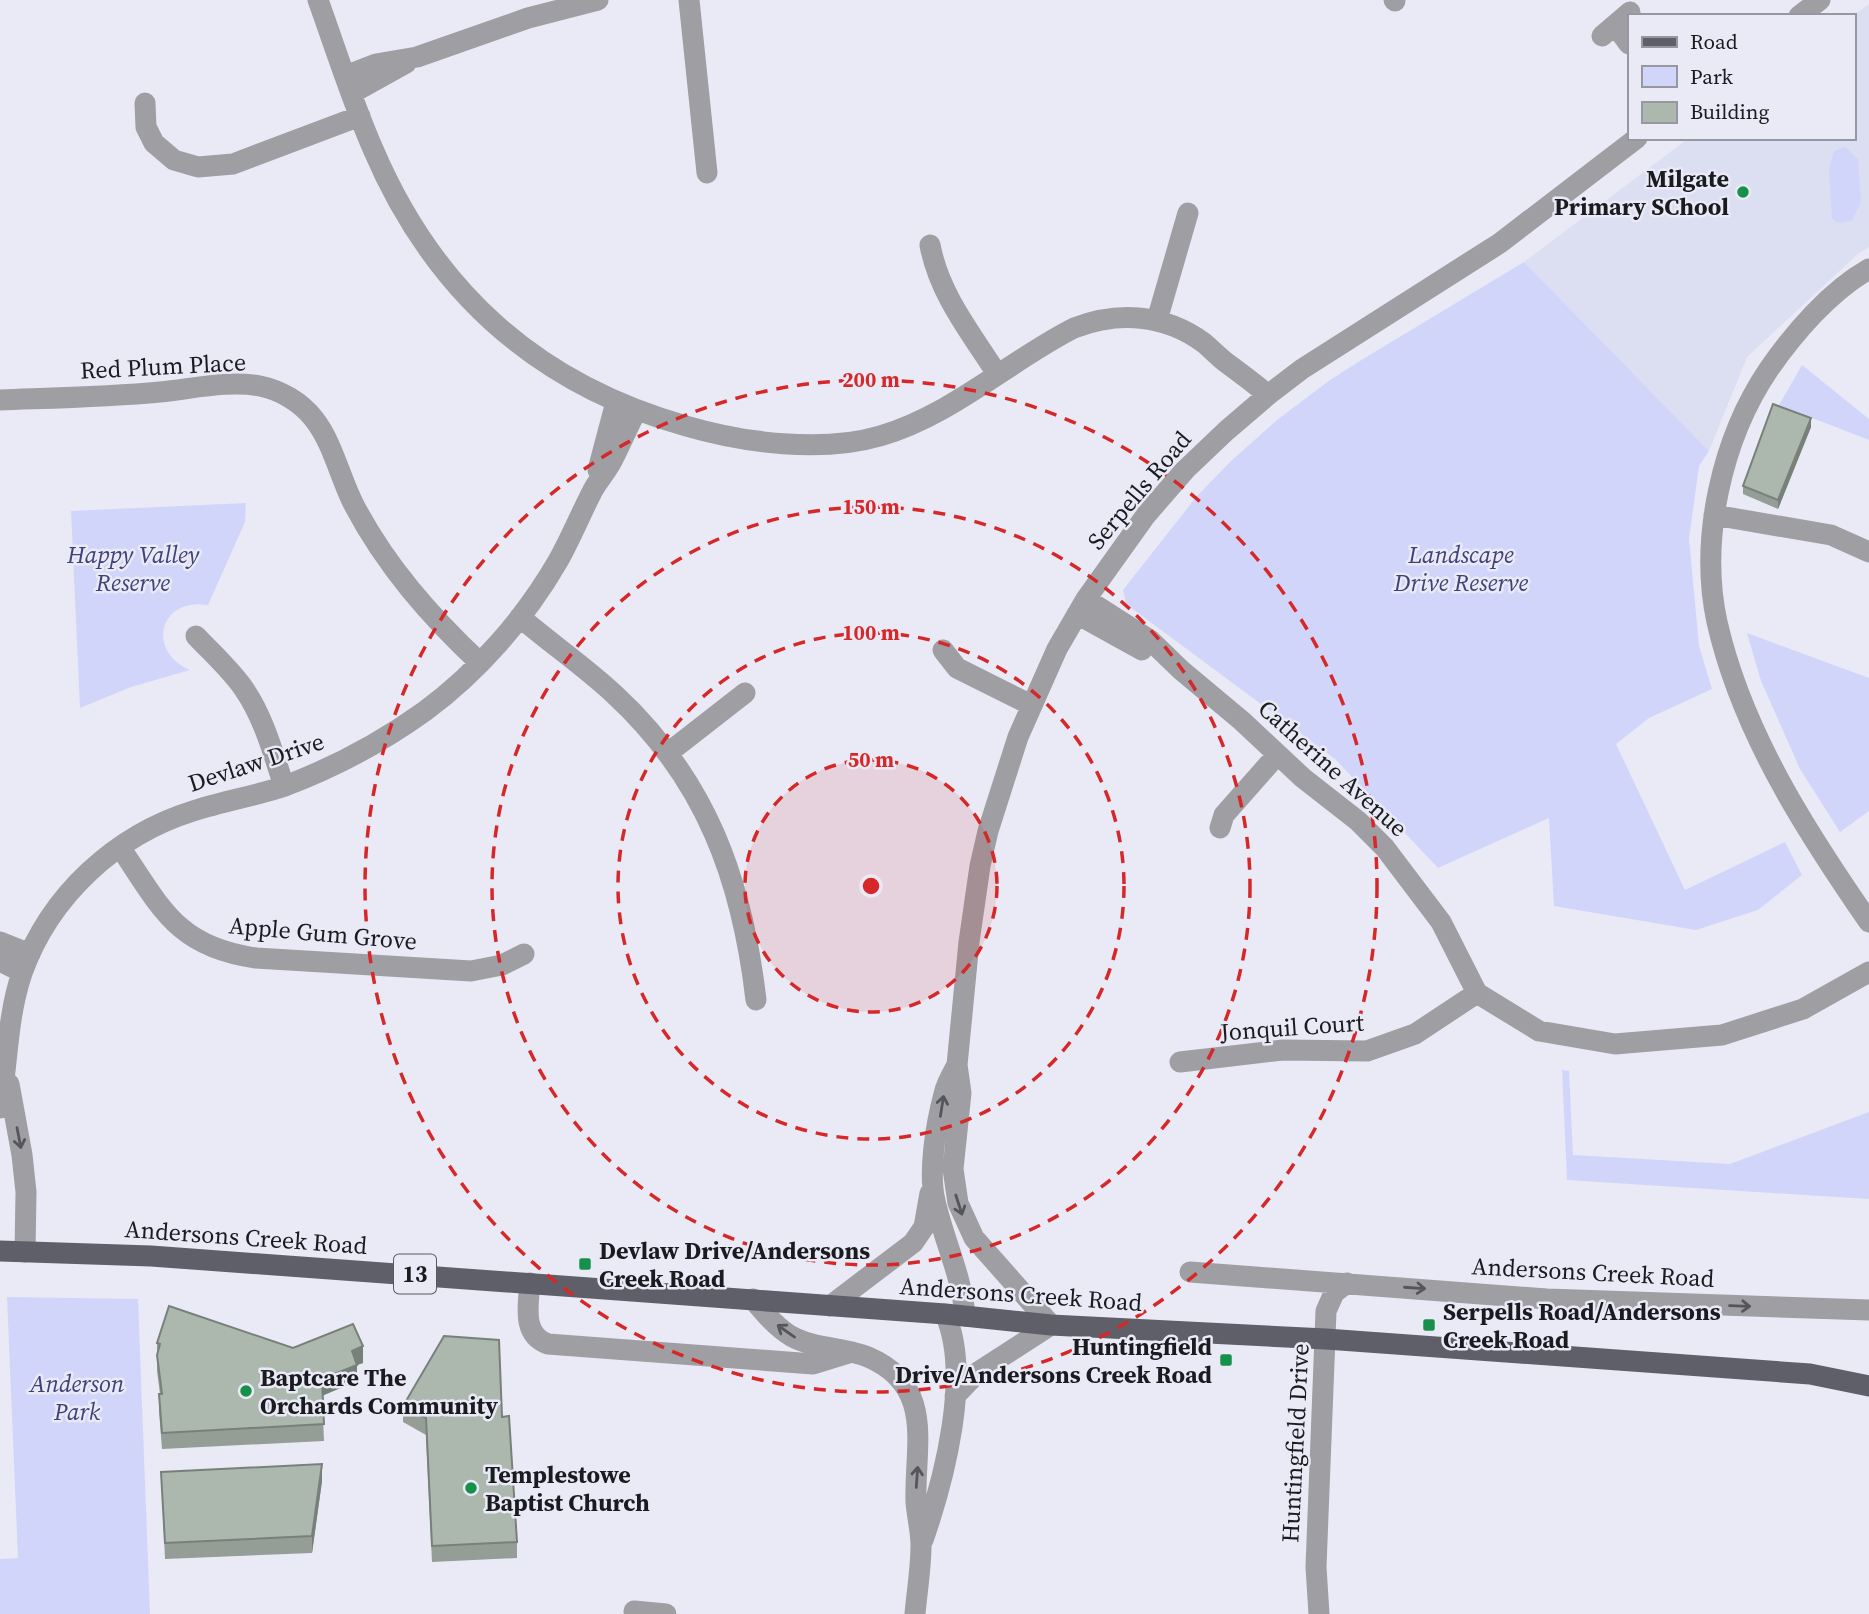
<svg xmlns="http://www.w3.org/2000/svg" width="1869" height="1614" font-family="'Source Serif 4',serif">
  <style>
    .built { fill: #dcdef2 }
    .green { fill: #d1d5fa }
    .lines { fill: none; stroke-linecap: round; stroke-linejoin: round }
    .minor { stroke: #9e9ea3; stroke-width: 21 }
    .major { stroke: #5e5f68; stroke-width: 21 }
    .wall { fill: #949d96 }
    .shaded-wall { fill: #78807a }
    .building { fill: #acb7ae; stroke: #78807a; stroke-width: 2 }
    .oneway { stroke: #55565a }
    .ring { fill: none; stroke: #d62828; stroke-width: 3.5; stroke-dasharray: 12 9 }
    .poi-dot { fill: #17904c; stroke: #e9eaf6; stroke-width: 2.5 }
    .labels { text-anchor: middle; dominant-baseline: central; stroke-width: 5; stroke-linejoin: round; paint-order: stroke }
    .shield { fill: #e9eaf6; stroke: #585960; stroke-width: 2 }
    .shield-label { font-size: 23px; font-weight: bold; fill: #1a1b1f }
    .poi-label { font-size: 24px; font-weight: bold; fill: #1a1b1f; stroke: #e9eaf6; text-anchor: start }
    .street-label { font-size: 24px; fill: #1a1b1f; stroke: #e9eaf6 }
    .park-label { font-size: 24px; font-style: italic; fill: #40417b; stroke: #e9eaf6 }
    .centre { fill: #d62828; stroke: #e9eaf6; stroke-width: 3.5 }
    .ring-label { font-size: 21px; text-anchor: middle; font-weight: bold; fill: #d62828; stroke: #e9eaf6; stroke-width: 5; stroke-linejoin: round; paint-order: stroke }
  </style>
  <rect width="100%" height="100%" fill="#e9eaf6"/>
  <path class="built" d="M1869 4V247L1859 253 1747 357 1709 451 1524 262 1689 138H1853V16Z"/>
  <path class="green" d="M1845 147 1858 159 1861 202 1852 221 1838 223 1832 218 1829 170 1834 151Z
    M1524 262 1709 451 1699 466 1689 539 1699 646 1712 689 1649 718 1616 744 1685 890 1785 842 1802 875 1758 910 1696 930 1554 906 1549 818 1438 868 1335 759 1126 604 1123 590 1197 496 1230 462 1277 420 1330 380 1363 359Z
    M1802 365 1869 419V440L1779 405Z
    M246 503 245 522 208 605C159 597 146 651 190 670L131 687 80 708 71 511Z
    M1747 633 1869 678V811L1840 832 1800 769 1761 681Z
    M1562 1070 1569 1071 1573 1155 1730 1164 1869 1112V1199L1567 1180Z
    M7 1297 138 1299 150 1614H0V1559L18 1558Z"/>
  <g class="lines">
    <path class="minor" d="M318 0C336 50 352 101 373 149 434 292 537 384 686 426 744 443 822 453 880 436 952 415 1009 361 1074 328 1118 311 1165 314 1204 343 1211 349 1217 355 1224 361 1239 372 1254 383 1268 395
      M689 0 707 173
      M1394 0 1395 1
      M1799 16 1820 0
      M1615 25 1629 44
      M1602 36 1630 12
      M345 76 376 64 417 57 528 18 598 0
      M352 93 406 63
      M145 103 146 127 154 143 174 160 198 167 233 164 360 116
      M930 245C939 294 971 333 997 374
      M1869 269C1830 291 1794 333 1769 369 1722 438 1699 539 1717 622 1742 732 1806 831 1869 922
      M1157 320 1188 213
      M0 400C53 398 107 397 160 392 192 389 228 380 260 386 280 390 301 402 314 419 333 443 340 478 354 505 386 566 430 616 480 663
      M598 470 616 402
      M1714 515 1831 535 1869 552
      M1086 599 1150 640 1181 670 1242 721 1303 778 1358 821 1385 848 1441 922 1477 993 1539 1031 1615 1044 1722 1035 1803 1009 1869 972
      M1077 614 1142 650
      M520 617C550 643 584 666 614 694 706 779 742 879 756 1000
      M196 636C212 653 231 670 244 689 264 718 273 753 284 786
      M943 650 957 668 1031 705
      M668 753 745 693
      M1220 828 1224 815 1277 755
      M120 847C161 908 177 947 256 958L471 971 502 965 524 954
      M0 942 30 954
      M0 961 22 972
      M1180 1062 1283 1050 1367 1051 1415 1034 1477 993
      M957 1065C952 1074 946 1084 944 1094 936 1124 928 1172 935 1201 944 1241 962 1276 965 1316
      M9 1084 22 1155 26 1192 25 1252
      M0 1108C8 1062 7 1017 22 973 50 895 116 835 193 811 224 801 255 796 285 786 335 767 382 742 425 711 478 672 525 618 558 561 571 538 581 513 593 490 599 479 608 470 613 459 621 443 628 427 636 411
      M1190 1272 1547 1299 1869 1310
      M530 1283C528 1306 522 1335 548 1344L813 1364 852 1352
      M753 1299C764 1313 776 1327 791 1336 814 1349 844 1347 868 1357 936 1386 914 1447 916 1502 917 1516 921 1531 921 1545 921 1568 917 1591 915 1614
      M830 1306 913 1243 924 1227 930 1193
      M955 1396 978 1372 1051 1325 974 1238 958 1203 953 1169 961 1093 957 1065 969 942 980 866 988 831 1018 737 1057 649 1086 599 1146 515 1185 470 1226 431 1268 395 1302 369 1500 243 1637 138
      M923 1540C944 1480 972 1374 945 1314
      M634 1611 666 1614
      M1319 1614 1316 1567 1326 1311 1334 1293 1347 1283"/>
    <path class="major" d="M0 1251 151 1256 945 1314 1051 1325 1326 1339 1810 1374 1869 1386"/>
  </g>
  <path class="wall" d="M1811 427 1778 509 1743 494V486Z
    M157 1343 293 1348 363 1363 357 1365V1381L322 1395 324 1441 162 1449 159 1411V1394H160L157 1371Z
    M403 1406 502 1417 517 1542V1558L432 1562 426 1435 403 1422Z
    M161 1472 322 1481 312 1553 165 1559Z"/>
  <path class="shaded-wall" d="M1811 418V427L1778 509V500Z
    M363 1346V1363L357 1365V1381L322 1396V1379L352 1351Z
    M322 1464V1481L312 1553V1536Z"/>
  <path class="building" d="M1773 404 1811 418 1778 500 1743 486Z
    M169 1306 293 1348 353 1324 363 1346 352 1351 357 1365 322 1379 324 1424 162 1433 159 1394H162L157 1355 160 1344 157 1343Z
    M444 1336 499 1340 502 1417 509 1416 517 1542 432 1546 426 1418 403 1406Z
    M322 1464 312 1536 165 1543 161 1472Z"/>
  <defs><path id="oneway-shaft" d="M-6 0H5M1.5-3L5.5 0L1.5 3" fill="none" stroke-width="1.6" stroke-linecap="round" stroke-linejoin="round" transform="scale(1.75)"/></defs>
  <g class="oneway">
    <use href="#oneway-shaft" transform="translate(942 1106) rotate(-81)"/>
    <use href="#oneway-shaft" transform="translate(19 1138) rotate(79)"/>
    <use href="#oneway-shaft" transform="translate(959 1205) rotate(72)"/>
    <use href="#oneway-shaft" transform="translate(1415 1288) rotate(4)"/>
    <use href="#oneway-shaft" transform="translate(1740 1306) rotate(2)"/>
    <use href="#oneway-shaft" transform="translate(786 1331) rotate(-145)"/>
    <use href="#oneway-shaft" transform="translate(917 1477) rotate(-86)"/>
  </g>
  <circle cx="871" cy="886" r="126" fill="#d62828" fill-opacity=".12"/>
  <g class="ring">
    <circle cx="871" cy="886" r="126"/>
    <circle cx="871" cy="886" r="253"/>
    <circle cx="871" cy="886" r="379"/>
    <circle cx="871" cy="886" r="506"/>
  </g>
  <g class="poi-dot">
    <circle cx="1743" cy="192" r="7"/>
    <rect x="578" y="1257" width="14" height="14" rx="3.5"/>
    <rect x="1422" y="1318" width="14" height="14" rx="3.5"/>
    <rect x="1219" y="1353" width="14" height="14" rx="3.5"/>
    <circle cx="246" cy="1391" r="7"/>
    <circle cx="471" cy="1488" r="7"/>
  </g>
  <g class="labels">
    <rect class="shield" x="394" y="1254.5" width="42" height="39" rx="5"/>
    <g class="shield-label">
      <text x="415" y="1274">13</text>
    </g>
    <g class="poi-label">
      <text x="1729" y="178" text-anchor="end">Milgate<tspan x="1729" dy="28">Primary SChool</tspan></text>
      <text x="599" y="1250">Devlaw Drive/Andersons<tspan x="599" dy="28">Creek Road</tspan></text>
      <text x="1443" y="1311">Serpells Road/Andersons<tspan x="1443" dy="28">Creek Road</tspan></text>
      <text x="1212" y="1346" text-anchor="end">Huntingfield<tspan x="1212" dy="28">Drive/Andersons Creek Road</tspan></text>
      <text x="260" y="1377">Baptcare The<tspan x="260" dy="28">Orchards Community</tspan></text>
      <text x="485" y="1474">Templestowe<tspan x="485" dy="28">Baptist Church</tspan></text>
    </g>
    <g class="street-label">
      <text transform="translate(163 366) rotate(-3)">Red Plum Place</text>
      <text transform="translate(1139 490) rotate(-50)">Serpells Road</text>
      <text transform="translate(256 762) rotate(-18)">Devlaw Drive</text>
      <text transform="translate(1333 768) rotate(42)">Catherine Avenue</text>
      <text transform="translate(323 933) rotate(5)">Apple Gum Grove</text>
      <text transform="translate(1292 1027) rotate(-4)">Jonquil Court</text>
      <text transform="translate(246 1237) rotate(4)">Andersons Creek Road</text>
      <text transform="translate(1593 1272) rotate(3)">Andersons Creek Road</text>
      <text transform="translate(1021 1294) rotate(4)">Andersons Creek Road</text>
      <text transform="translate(1295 1443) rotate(-87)">Huntingfield Drive</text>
    </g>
    <g class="park-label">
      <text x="133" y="554">Happy Valley<tspan x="133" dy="28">Reserve</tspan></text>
      <text x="1461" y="554">Landscape<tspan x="1461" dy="28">Drive Reserve</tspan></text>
      <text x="77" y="1383">Anderson<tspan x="77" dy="28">Park</tspan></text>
    </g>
  </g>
  <circle cx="871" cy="886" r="10" class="centre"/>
  <g class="ring-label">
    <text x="871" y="387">200 m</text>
    <text x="871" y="514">150 m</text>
    <text x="871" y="640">100 m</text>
    <text x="871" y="767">50 m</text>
  </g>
  <rect x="1628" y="14" width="228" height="126" fill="#e9eaf6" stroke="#9697a0" stroke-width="2"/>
  <rect x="1642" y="37" width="35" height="10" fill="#5e5f68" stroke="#9697a0" stroke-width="2"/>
  <text x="1690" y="49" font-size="21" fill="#1a1b1f">Road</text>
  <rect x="1642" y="66" width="35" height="21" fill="#d1d5fa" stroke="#9697a0" stroke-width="2"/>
  <text x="1690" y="84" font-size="21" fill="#1a1b1f">Park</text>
  <rect x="1642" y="102" width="35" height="21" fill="#acb7ae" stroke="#9697a0" stroke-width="2"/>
  <text x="1690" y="119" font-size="21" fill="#1a1b1f">Building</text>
</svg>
